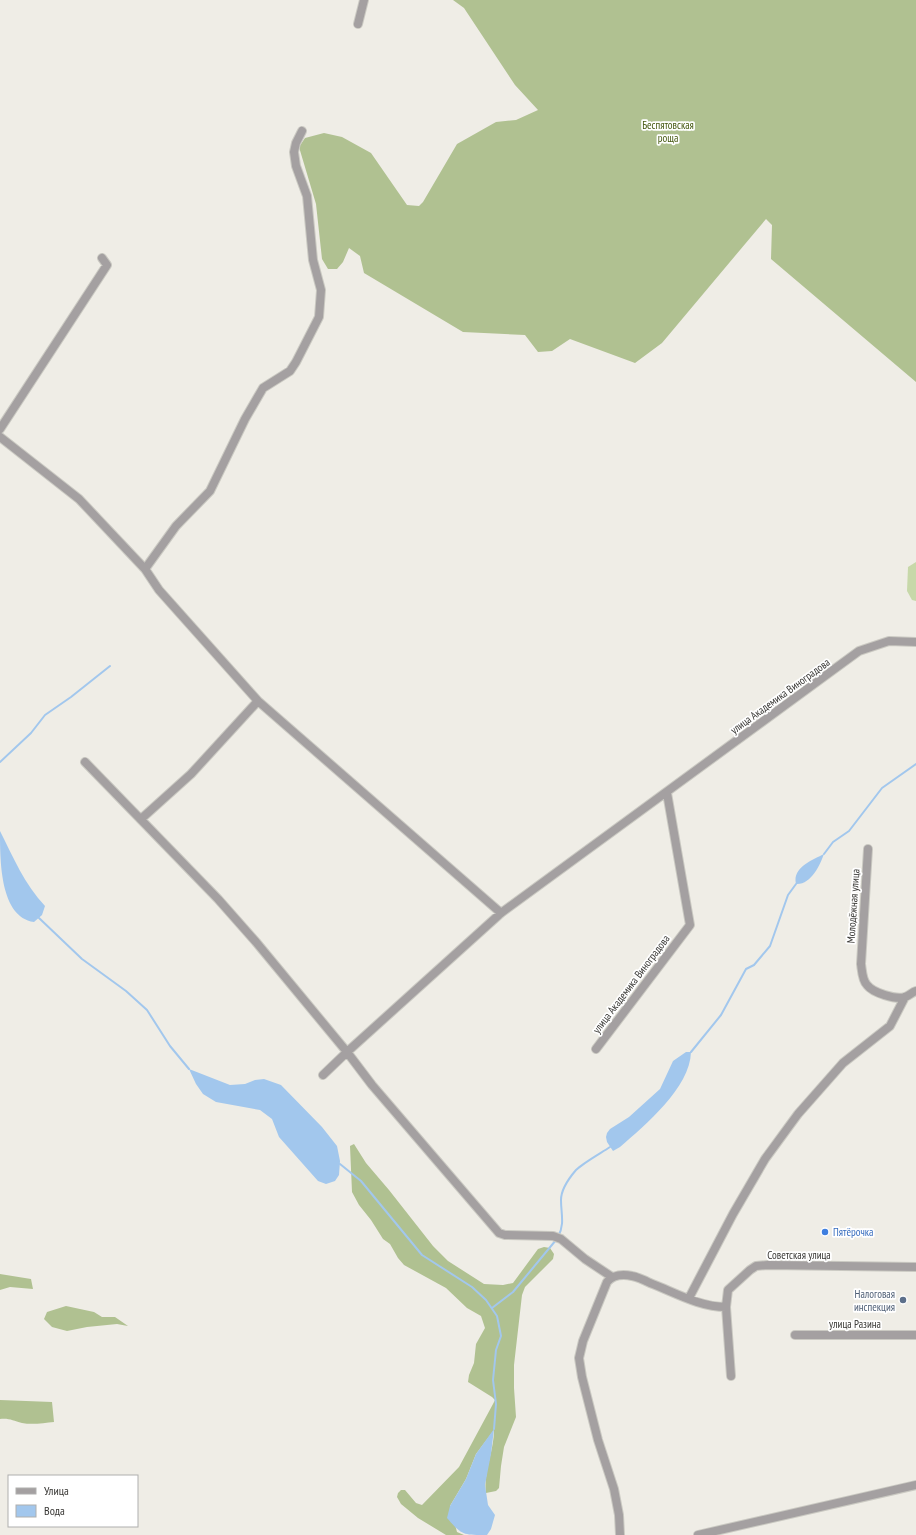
<svg xmlns="http://www.w3.org/2000/svg" width="916" height="1535" font-family="'PT Sans Narrow',sans-serif">
  <style>
    .green { fill: #c7d8a9 }
    .forest { fill: #b0c191 }
    .water { fill: #a2c7ed }
    .lines { fill: none; stroke-linecap: round; stroke-linejoin: round }
    .stream { stroke: #a2c7ed; stroke-width: 2 }
    .street-casing { stroke: #cac9c2; stroke-width: 10 }
    .street { stroke: #a4a0a1; stroke-width: 8 }
    .shop-dot { fill: #3f7fe0; stroke: #fff; stroke-width: 1.5 }
    .service-dot { fill: #5c6f8a; stroke: #fff; stroke-width: 1.5 }
    .labels { text-anchor: middle; dominant-baseline: central; stroke-width: 3.5; stroke-linejoin: round; paint-order: stroke }
    .park-label { font-size: 11px; fill: #465911; stroke: #fff }
    .street-label { font-size: 11px; fill: #383734; stroke: #fff }
    .shop-label { font-size: 11px; fill: #366cbe; stroke: #fff; text-anchor: start }
    .service-label { font-size: 11px; fill: #4e5e75; stroke: #fff; text-anchor: end }
  </style>
  <rect width="100%" height="100%" fill="#efede6"/>
  <path class="green" d="M916 562V601L912 600 907 591 908 567Z"/>
  <path class="forest" d="M453 0H916V382L771 259 772 225 766 219 662 343 635 363 570 339 552 351 538 352 525 335 463 332 364 273 360 256 349 248 343 262 337 269H328L322 259 316 204 299 147 305 138 324 133 342 137 371 153 407 205 419 206 423 202 457 144 496 122 516 120 538 110 515 85 464 8Z
    M354 1144 366 1163 389 1190 433 1246 448 1261 484 1284 503 1285 513 1283 538 1249 544 1247 550 1248 554 1254 553 1259 525 1287 522 1295 514 1365V1388L516 1417 504 1447 501 1466 499 1488 496 1491 486 1493C483 1473 494 1451 494 1430L476 1454 466 1479 450 1506 457 1532 464 1535H446L418 1518 401 1504 397 1497 398 1493 401 1490H405L416 1503 422 1505 459 1467 493 1404 495 1400 492 1397 468 1382 469 1375 474 1363 476 1344 485 1328 481 1316 467 1308 446 1288 404 1265 398 1258 390 1244 383 1239 371 1220 359 1205 352 1192 350 1146Z
    M0 1274 31 1279 33 1289 10 1287 0 1290Z
    M66 1306 94 1312 102 1317H115L128 1326 117 1324 87 1327 67 1331 52 1327 44 1319 47 1312Z
    M0 1400 52 1402 54 1422C44 1423 32 1425 22 1423 13 1421 10 1418 0 1419Z"/>
  <path class="water" d="M0 831C13 857 25 885 45 906L42 915 34 922C0 917 0 861 0 831Z
    M824 854C820 865 811 885 796 884 792 868 812 860 824 854Z
    M686 1052H691C690 1088 645 1125 620 1147L613 1151 607 1142 606 1137 607 1133 610 1129 629 1117 660 1089 673 1061Z
    M189 1069 230 1085 245 1084 255 1080 264 1079 281 1085 322 1127 337 1146 340 1161 339 1175 335 1181 326 1184 318 1181 279 1137 272 1119 260 1110 216 1102 203 1094 196 1084Z
    M494 1429 491 1454 485 1485 488 1505 495 1515 491 1529 487 1535C462 1535 462 1535 447 1518L450 1506 466 1479 476 1454Z"/>
  <g class="lines">
    <path class="stream" d="M0 762 31 733 45 715 71 697 110 666
      M824 854 833 842 849 831 882 788 916 764
      M39 918 82 959 126 991 147 1010 170 1046 189 1069
      M691 1052 721 1015 746 969 754 965 770 946 788 895 796 884
      M340 1164 361 1181 422 1255 472 1287 486 1300 497 1316 501 1336 496 1350 493 1380 496 1404 494 1429
      M558 1237C565 1224 561 1214 561 1200 561 1190 570 1177 576 1170 583 1163 601 1153 610 1147
      M492 1308 513 1292 556 1240"/>
    <g class="street-casing">
      <path id="street" d="M358 24 364 0
        M0 429 107 265 102 258
        M0 437 79 499 145 569 159 590 258 701 501 913
        M145 569 176 526 210 491 245 419 263 388 290 371 296 362 319 317 321 290 313 260 307 196 296 166 294 152 296 143 302 131
        M85 762 218 899 256 942 347 1052 372 1085 499 1233 505 1235 553 1236 561 1239 585 1259 612 1277
        M141 819 191 774 258 701
        M868 849 861 964C862 970 862 980 867 985 873 993 896 1000 905 997 909 996 912 992 916 991
        M596 1049 690 925 667 793
        M323 1075 347 1052 501 913 833 670 859 651 889 641 916 642
        M689 1298 733 1214 765 1159 798 1114 843 1063 890 1026 905 997
        M795 1335H916
        M731 1376 726 1307 728 1290 750 1270 756 1266 768 1265 916 1267
        M620 1535 619 1515 614 1489 598 1440 582 1377 579 1358 583 1341 607 1282C613 1275 622 1274 632 1276 638 1277 644 1280 650 1283 674 1292 699 1307 726 1307
        M698 1535 916 1485"/>
    </g>
    <use href="#street" class="street"/>
  </g>
  <circle class="shop-dot" cx="825" cy="1232" r="4"/>
  <circle class="service-dot" cx="903" cy="1300" r="4"/>
  <g class="labels">
    <g class="park-label">
      <text x="668" y="125">Беспятовская<tspan x="668" dy="13">роща</tspan></text>
    </g>
    <g class="street-label">
      <text transform="translate(780 696) rotate(-36)">улица Академика Виноградова</text>
      <text transform="translate(853 906) rotate(-86)">Молодёжная улица</text>
      <text transform="translate(631 984) rotate(-53)">улица Академика Виноградова</text>
      <text x="799" y="1255">Советская улица</text>
      <text x="855" y="1324">улица Разина</text>
    </g>
    <g class="shop-label">
      <text x="833" y="1232">Пятёрочка</text>
    </g>
    <g class="service-label">
      <text x="895" y="1294">Налоговая<tspan x="895" dy="13">инспекция</tspan></text>
    </g>
  </g>
  <rect x="8" y="1475" width="130" height="52" fill="#ffffff" stroke="#afafae"/>
  <rect x="16" y="1488" width="20" height="6" fill="#a4a0a1" stroke="#afafae"/>
  <text x="44" y="1495" font-size="12" fill="#383734">Улица</text>
  <rect x="16" y="1505" width="20" height="12" fill="#a2c7ed" stroke="#afafae"/>
  <text x="44" y="1515" font-size="12" fill="#383734">Вода</text>
</svg>
